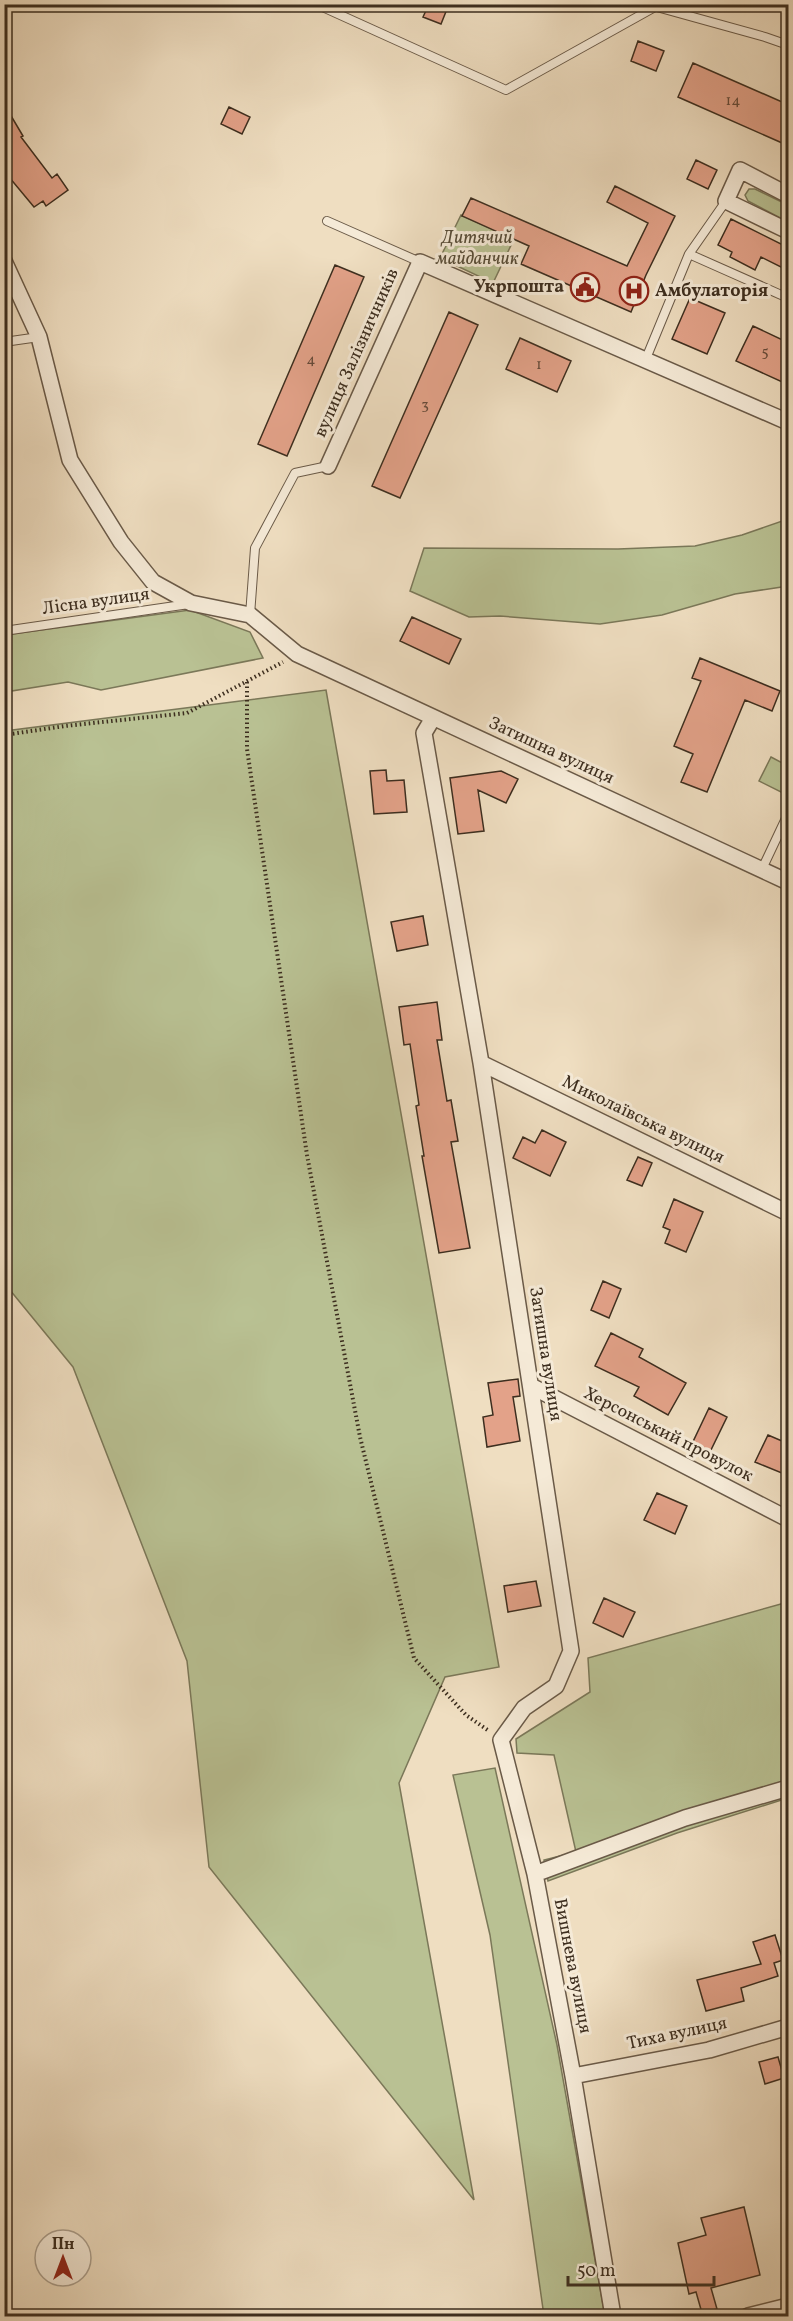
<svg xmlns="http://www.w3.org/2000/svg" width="793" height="2321" font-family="Vollkorn,serif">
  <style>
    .green { fill: #b9c193; stroke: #7b7859; stroke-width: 1.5 }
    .building { fill: #e3a289; stroke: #3d2e1f; stroke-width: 1.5 }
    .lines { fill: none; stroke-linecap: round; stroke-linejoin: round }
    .service-casing { stroke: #6a5a48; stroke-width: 10 }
    .minor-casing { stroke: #6a5a48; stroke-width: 18 }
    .path { stroke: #3d2e1f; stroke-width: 4; stroke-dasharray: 1.5 3; stroke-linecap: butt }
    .service { stroke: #f5ead7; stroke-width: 8 }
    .minor { stroke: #f5ead7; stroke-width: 15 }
    .labels { text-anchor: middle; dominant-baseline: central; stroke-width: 6; stroke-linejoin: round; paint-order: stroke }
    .number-label { font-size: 15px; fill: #664b3a }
    .park-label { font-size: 18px; font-style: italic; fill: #564b36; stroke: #f5ead7 }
    .poi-label { font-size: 18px; font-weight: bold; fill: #3d2e1f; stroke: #f5ead7; text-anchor: end }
    .street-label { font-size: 18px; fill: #3d2e1f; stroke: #f5ead7 }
  </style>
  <rect width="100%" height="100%" fill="#efdec1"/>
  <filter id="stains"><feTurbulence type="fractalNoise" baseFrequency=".00333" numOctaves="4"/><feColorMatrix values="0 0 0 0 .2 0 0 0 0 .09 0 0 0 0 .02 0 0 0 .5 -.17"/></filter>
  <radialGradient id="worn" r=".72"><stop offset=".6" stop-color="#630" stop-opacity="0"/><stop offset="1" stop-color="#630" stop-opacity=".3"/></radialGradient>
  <path class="green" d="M749 189H755L788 205V222L748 201 745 195Z
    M461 215 514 239 493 283 440 258Z
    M788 519V586L735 594 662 615 600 624 500 616 469 617 410 591 424 548 618 549 695 546 742 535Z
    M190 610 250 632 263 658 101 690 68 682 5 692 4 635Z
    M326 690 499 1667 445 1677 399 1783 474 2200 209 1867 187 1661 73 1367 5 1284V731Z
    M771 757 788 766V782L783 793 759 781Z
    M788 1602V1798L677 1833 548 1881 544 1860 576 1852 554 1755 517 1753 516 1739 590 1692 588 1658Z
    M495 1768 557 2045 605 2316H544L490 1935 453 1775Z"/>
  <path class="building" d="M429 4H449L441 24 423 17Z
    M638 41 664 51 656 71 631 61Z
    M693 63 789 105V146L678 97Z
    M4 104 23 136 21 137 52 178 57 174 68 190 46 206 43 201 34 207 4 171Z
    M229 107 250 117 242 134 221 124Z
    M696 160 717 170 708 189 687 179Z
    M615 186 675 216 646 275 631 312 521 264 529 246 462 216 471 198 627 266 648 223 607 202Z
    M731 219 789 248V271L761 257 755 270 730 257 732 252 718 245Z
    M335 265 364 277 287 456 258 444Z
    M690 298 725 313 707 354 672 339Z
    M449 312 478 325 400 498 372 486Z
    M753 326 789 343V385L736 361Z
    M520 338 571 361 557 392 506 369Z
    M412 617 461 639 449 664 400 641Z
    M700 658 780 691 772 711 745 700 707 792 681 782 693 754 674 746 701 681 692 678Z
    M386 770 387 781 404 780 407 812 374 814 370 771Z
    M501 771 518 779 506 803 478 790 484 831 458 834 450 778Z
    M423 916 428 945 397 951 391 922Z
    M437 1002 442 1040H437L447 1101 451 1100 458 1141 451 1142 470 1248 439 1253 422 1156H424L416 1106 419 1105 410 1044 404 1045 399 1007Z
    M542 1130 566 1142 550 1176 513 1158 523 1137 535 1143Z
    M638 1157 652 1163 642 1186 627 1180Z
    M674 1199 703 1212 686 1252 665 1243 670 1230 663 1227Z
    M603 1281 621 1289 609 1318 591 1310Z
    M611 1333 643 1349 639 1357 686 1383 668 1415 634 1396 639 1387 595 1366Z
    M518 1379 520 1396 513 1397 520 1441 487 1447 483 1417 493 1415 488 1383Z
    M709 1408 727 1417 708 1456 690 1448Z
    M768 1435 789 1444V1476L755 1462Z
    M657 1493 687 1506 675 1534 644 1520Z
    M536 1581 541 1606 508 1612 504 1586Z
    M604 1598 635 1612 623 1637 593 1623Z
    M775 1935 783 1960 774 1963 778 1976 741 1988 744 2001 706 2011 697 1980 761 1964 753 1942Z
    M778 2057 784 2078 765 2084 759 2062Z
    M744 2207 760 2275 711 2288 717 2309 702 2313 696 2292 689 2294 678 2243 706 2235 701 2218Z"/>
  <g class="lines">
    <g class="service-casing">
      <path id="service" d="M316 4 506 90 655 7
        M646 4 765 37 788 45
        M327 221 420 262
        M689 254 788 298
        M4 342 39 337
        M645 361 689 254 726 201
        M250 615 255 548 295 473 328 466
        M4 631 189 604
        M762 869 788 814"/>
    </g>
    <g class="minor-casing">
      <path id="minor" d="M788 195 740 170 726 201 788 231
        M4 261 39 337 70 460 121 542 153 582 191 603 250 615 297 654 788 882
        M328 466 420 262 788 422
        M433 718 424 733 481 1063 571 1651 556 1686 524 1708 501 1740 535 1874 573 2076 613 2316
        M481 1063 788 1213
        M531 1386 788 1519
        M535 1874 685 1818 788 1788
        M573 2076 709 2050 788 2027
        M748 2316 788 2306"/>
    </g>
    <path class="path" d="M247 682V749L307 1155 360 1437 414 1658 466 1715 489 1731
      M4 735 65 726 187 713 283 662"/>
    <use href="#service" class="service"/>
    <use href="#minor" class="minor"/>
  </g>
  <defs>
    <g id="civic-ring" transform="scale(1.5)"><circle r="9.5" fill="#f5ead7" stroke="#8f2418" stroke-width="1.5"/><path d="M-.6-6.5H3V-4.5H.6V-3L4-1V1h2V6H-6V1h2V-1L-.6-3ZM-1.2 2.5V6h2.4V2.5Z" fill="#8f2418"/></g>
    <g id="hospital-ring" transform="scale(1.5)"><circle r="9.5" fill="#f5ead7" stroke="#8f2418" stroke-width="1.5"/><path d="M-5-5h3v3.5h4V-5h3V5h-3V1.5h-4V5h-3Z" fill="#8f2418"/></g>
  </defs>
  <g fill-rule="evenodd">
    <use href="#civic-ring" x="585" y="287"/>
    <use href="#hospital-ring" x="634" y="291"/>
  </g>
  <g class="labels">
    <g class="number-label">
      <text x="733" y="101">14</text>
      <text x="765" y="352">5</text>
      <text x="311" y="360">4</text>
      <text x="539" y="365">1</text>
      <text x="425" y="405">3</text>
    </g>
    <g class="park-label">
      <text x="477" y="238">Дитячий<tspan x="477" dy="21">майданчик</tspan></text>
    </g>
    <g class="poi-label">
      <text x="564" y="287">Укрпошта</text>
      <text x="655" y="291" text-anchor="start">Амбулаторія</text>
    </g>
    <g class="street-label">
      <text transform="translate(357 353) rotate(-66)">вулиця Залізничників</text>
      <text transform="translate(96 602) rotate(-8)">Лісна вулиця</text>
      <text transform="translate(551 751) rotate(25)">Затишна вулиця</text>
      <text transform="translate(643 1120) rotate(26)">Миколаївська вулиця</text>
      <text transform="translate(545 1354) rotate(81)">Затишна вулиця</text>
      <text transform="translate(668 1435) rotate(27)">Херсонський провулок</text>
      <text transform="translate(572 1966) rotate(79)">Вишнева вулиця</text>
      <text transform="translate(677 2034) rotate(-12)">Тиха вулиця</text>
    </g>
  </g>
  <rect width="793" height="2321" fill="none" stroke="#efdec1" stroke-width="24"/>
  <rect x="6" y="6" width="781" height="2309" fill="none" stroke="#3d2e1f" stroke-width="3"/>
  <rect x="12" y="12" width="769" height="2297" fill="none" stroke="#3d2e1f" stroke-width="1.5"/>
  <g transform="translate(63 2258)"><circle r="28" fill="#f5ead7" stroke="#ab9f8d" stroke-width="1.5"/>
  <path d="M0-4.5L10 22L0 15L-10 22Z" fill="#8f2418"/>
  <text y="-9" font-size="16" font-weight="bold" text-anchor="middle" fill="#3d2e1f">Пн</text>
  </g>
  <path d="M568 2276v9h146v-9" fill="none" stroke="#3d2e1f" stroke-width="3"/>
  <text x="577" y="2276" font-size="18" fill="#3d2e1f" stroke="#f5ead7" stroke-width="4.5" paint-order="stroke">50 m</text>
  <rect width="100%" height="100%" filter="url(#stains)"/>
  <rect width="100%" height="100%" fill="url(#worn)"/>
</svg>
